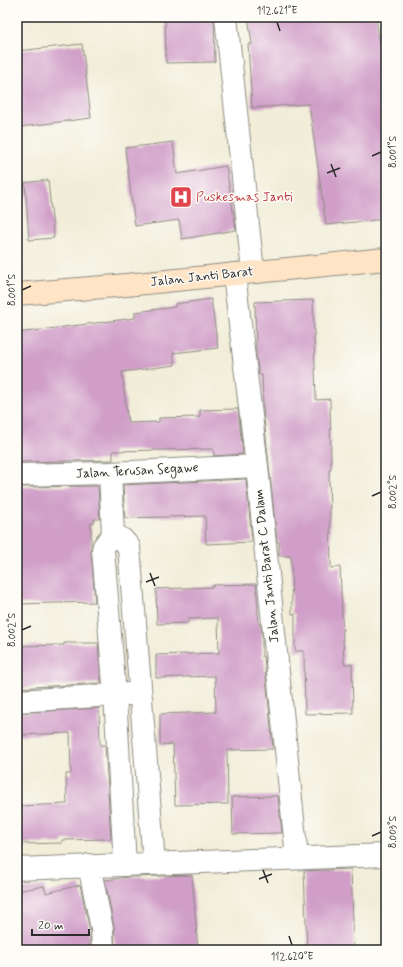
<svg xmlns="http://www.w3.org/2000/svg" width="403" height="967" font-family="Mynerve,sans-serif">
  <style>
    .building { fill: #d09ec8 }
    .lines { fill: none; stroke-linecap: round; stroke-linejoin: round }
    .street-casing { stroke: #8e8c82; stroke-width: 24 }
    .secondary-casing { stroke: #8e8c82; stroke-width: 24 }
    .street { stroke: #fff; stroke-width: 22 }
    .secondary { stroke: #ffe4c6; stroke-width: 22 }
    .ticks { fill: none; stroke: #2b2b2b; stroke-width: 1.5 }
    .labels { text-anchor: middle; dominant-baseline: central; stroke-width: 3; stroke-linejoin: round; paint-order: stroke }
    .health-label { font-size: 13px; fill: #be3a42; stroke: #fdfcf7; text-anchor: start }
    .street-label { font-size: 13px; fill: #2b2b2b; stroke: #fdfcf7 }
    .neatline { fill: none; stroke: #2b2b2b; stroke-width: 1.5 }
    .ticks-label { font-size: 10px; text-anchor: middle; fill: #2b2b2b }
  </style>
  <rect width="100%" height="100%" fill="#fdfcf7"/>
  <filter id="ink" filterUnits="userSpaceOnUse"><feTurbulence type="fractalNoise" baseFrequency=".025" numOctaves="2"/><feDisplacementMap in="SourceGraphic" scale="8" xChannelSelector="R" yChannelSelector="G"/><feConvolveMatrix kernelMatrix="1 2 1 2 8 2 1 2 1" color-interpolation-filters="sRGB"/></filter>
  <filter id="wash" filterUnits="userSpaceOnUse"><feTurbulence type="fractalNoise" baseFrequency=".012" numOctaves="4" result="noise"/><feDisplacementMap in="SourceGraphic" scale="16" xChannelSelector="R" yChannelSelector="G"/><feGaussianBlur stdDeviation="0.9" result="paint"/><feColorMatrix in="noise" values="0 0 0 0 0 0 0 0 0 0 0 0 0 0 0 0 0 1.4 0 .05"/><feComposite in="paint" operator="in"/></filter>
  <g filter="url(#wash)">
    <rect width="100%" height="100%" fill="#f1edd8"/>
    <g id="blocks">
      <path class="building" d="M165 17H214L215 62 166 63Z
        M248 17H376L386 85V219L326 225 309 104 252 108 248 44H252Z
        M82 44 91 118 20 127 17 96V51Z
        M173 142 177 174 226 166 236 230 182 239 179 220 135 226 125 148Z
        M48 180 54 238 29 240 25 183Z
        M211 299 218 348 173 353 175 365 122 372 128 423 159 422V418L200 417V410L238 409 243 454 214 456 213 449 113 451V460L17 462V333L135 318V312L175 307V304Z
        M313 300 316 400 330 399 331 470H329L331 568 340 567 344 664H352L353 713 305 714 304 651H295V614H292L291 556H279V542H277L263 408 262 375H259L256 356 255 302Z
        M246 479 252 542 206 544 205 516 125 518 123 485Z
        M98 486 100 519H94V523H91V551L95 602 17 604V487Z
        M256 584 259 625H261L262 634V657H264L273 749 227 750 228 804 175 805 173 744 160 745V714L216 712 215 676 156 678V655L219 653 218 618 188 619V623L157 624 156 589 213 587V585Z
        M64 643H98L101 683 17 688V646L64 645Z
        M99 708 100 745H105L111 839 62 840V843L20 844 19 806 67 804 66 774H71L70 733 17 735V713Z
        M278 796 282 833 233 834 232 797Z
        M351 869 354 950H307L304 871Z
        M192 875 198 950H115L114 927 105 880 129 877Z
        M80 885 90 931V950H17V891L44 886 46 893Z"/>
    </g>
  </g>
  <g filter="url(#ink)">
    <use href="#blocks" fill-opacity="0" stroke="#8e8c82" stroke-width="1"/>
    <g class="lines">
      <g class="street-casing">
        <path id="street" d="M226 17 253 272
          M234 274 257 466 297 858
          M110 473 113 534 104 546 103 550 115 695 125 864
          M17 475 110 473 257 466
          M113 534 122 539 129 547 154 863
          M17 701 129 694
          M89 865 102 929 103 950
          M17 869 386 855"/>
      </g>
      <g class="secondary-casing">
        <path id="secondary" d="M17 294 116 286 386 259"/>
      </g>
      <use href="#street" class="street"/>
      <use href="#secondary" class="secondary"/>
    </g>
  </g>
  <path class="ticks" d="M277 22 280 31M372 156 381 152M331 164 336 177M327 173 340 168M22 290 31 286M372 496 381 492M150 573 155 586M146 582 159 577M22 630 31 626M372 836 381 832M263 870 268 883M259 879 272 874M289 936 292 945"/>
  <defs>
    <g id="hospital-square" transform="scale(1.15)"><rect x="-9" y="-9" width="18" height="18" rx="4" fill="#e0444e" stroke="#fdfcf7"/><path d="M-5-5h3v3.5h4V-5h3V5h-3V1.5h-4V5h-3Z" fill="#fff"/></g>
  </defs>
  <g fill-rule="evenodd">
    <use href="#hospital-square" x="181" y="197"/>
  </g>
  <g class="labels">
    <g class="health-label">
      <text x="196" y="197">Puskesmas Janti</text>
    </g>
    <g class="street-label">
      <text transform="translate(202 277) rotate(-6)">Jalan Janti Barat</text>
      <text transform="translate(137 471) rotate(-3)">Jalan Terusan Segawe</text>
      <text transform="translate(267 566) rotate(-96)">Jalan Janti Barat C Dalam</text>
    </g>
  </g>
  <rect width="403" height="967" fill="none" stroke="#fdfcf7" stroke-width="44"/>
  <path d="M32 929v6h57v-6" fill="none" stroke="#2b2b2b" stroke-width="2"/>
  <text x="38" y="929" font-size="12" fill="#2b2b2b" stroke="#fdfcf7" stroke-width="3" paint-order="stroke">20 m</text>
  <rect x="22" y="22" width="359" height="923" class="neatline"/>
  <g class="ticks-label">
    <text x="277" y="14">112.621°E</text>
    <text transform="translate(392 152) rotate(-90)" y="4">8.001°S</text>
    <text transform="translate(11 290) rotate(-90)" y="4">8.001°S</text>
    <text transform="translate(392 492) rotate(-90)" y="4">8.002°S</text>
    <text transform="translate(11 630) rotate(-90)" y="4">8.002°S</text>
    <text transform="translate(392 832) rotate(-90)" y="4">8.003°S</text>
    <text x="292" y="960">112.620°E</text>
  </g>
</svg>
